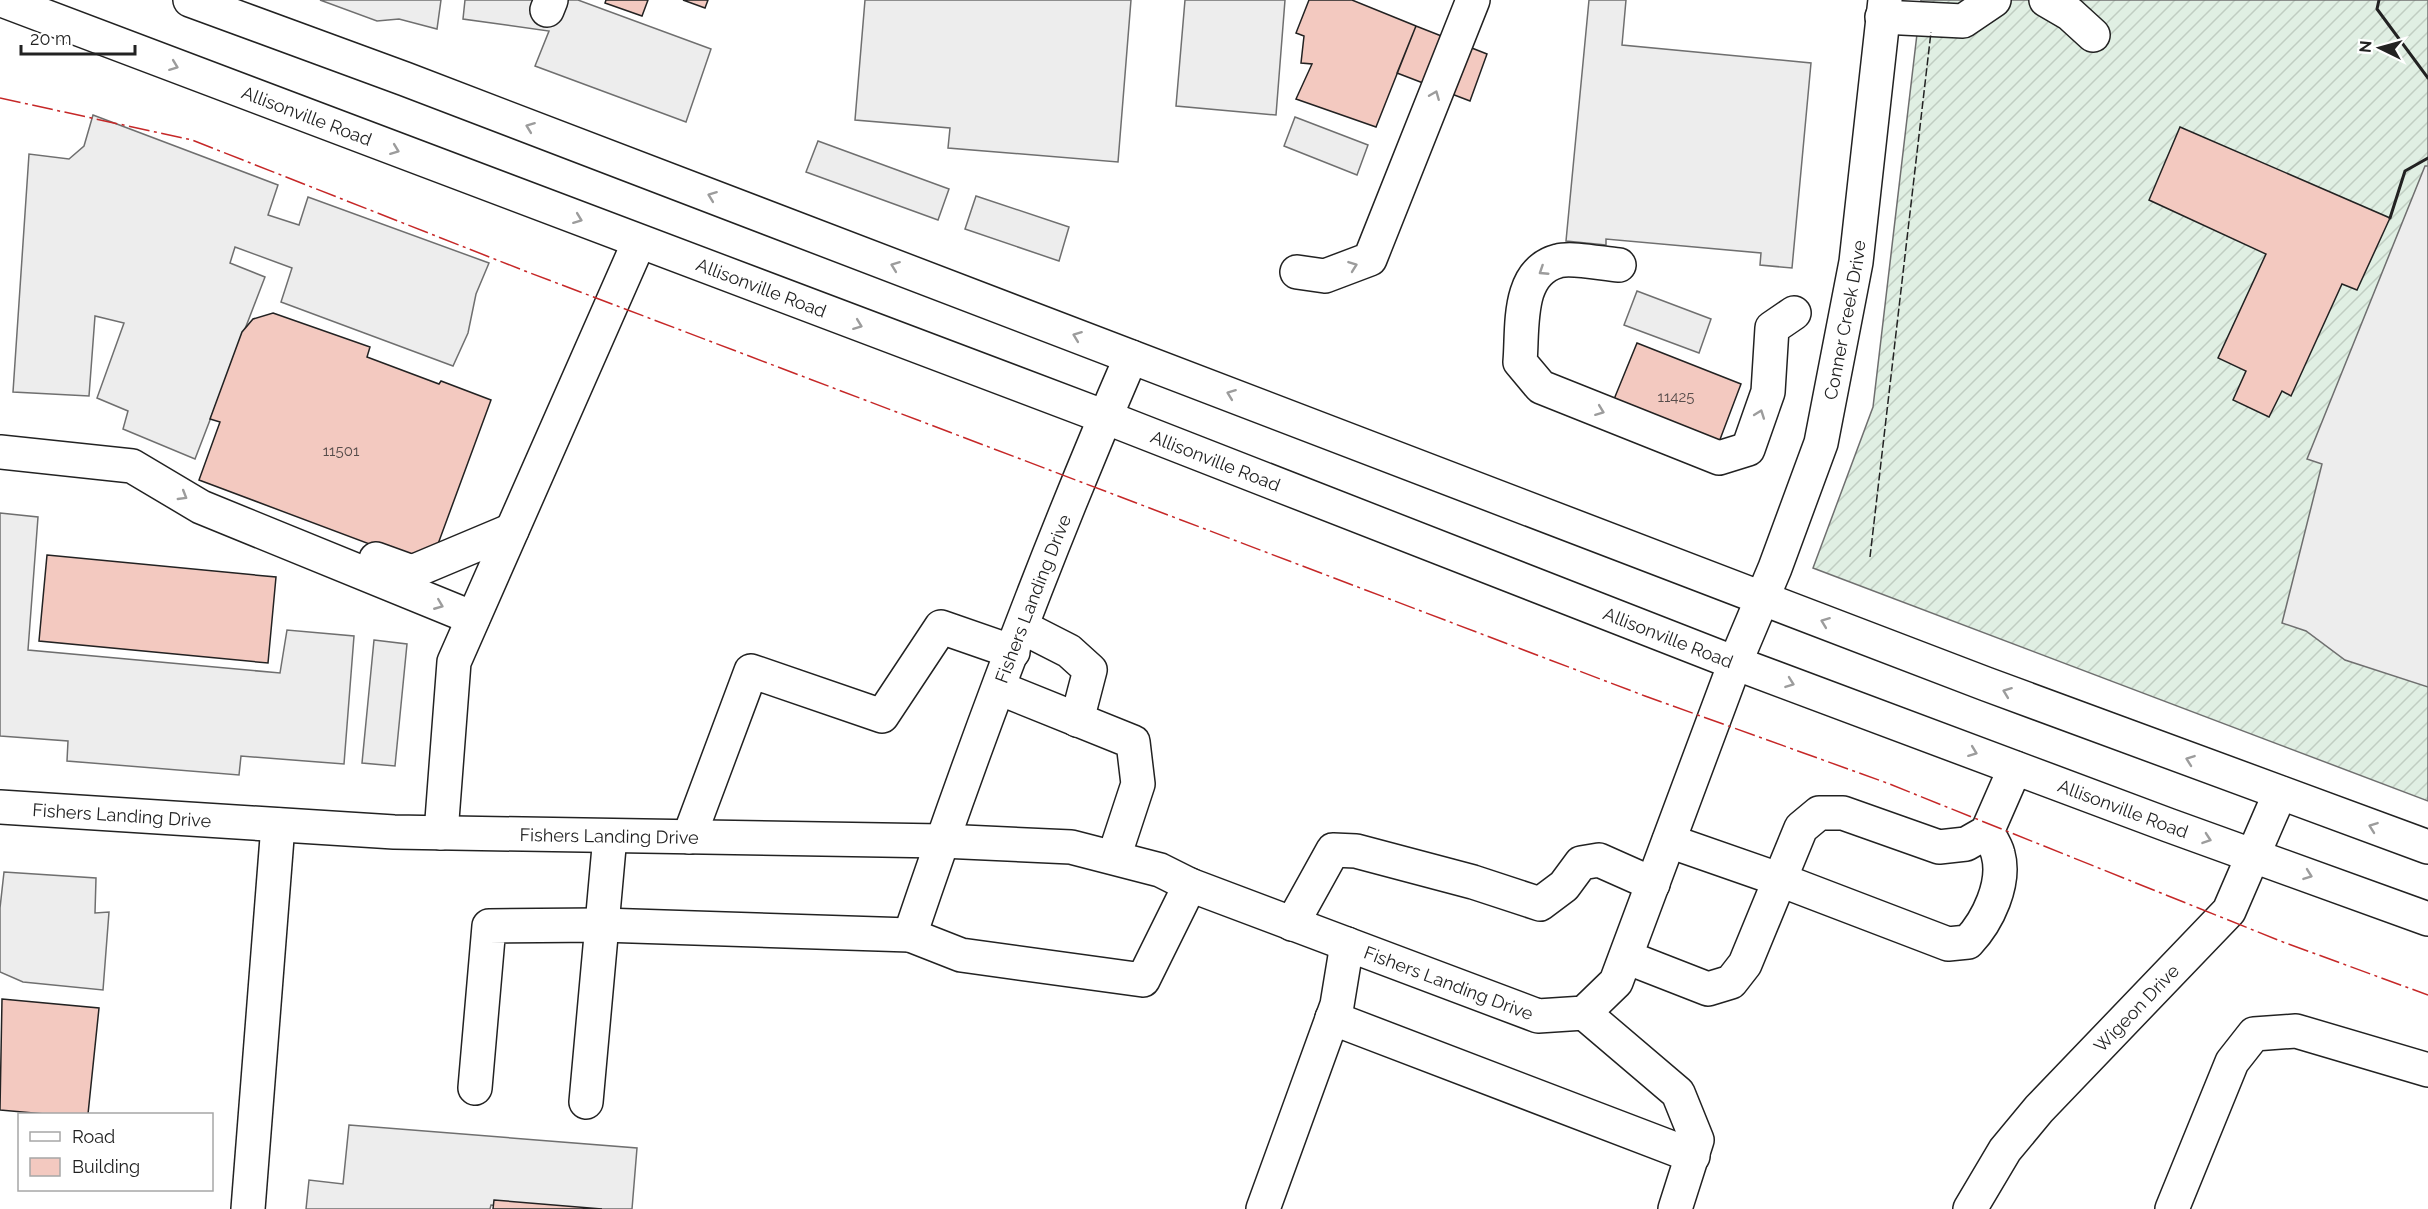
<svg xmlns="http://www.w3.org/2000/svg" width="2428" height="1209" font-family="Raleway,sans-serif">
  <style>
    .garden { fill: url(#garden-furrows); stroke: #6f6f6f; stroke-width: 1.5 }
    .parking { fill: #ededed; stroke: #6f6f6f; stroke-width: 1.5 }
    .building { fill: #f3c9c0; stroke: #222; stroke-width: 1.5 }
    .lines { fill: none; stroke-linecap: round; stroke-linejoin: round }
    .minor-casing { stroke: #222; stroke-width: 36 }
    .major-casing { stroke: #222; stroke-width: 36 }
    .minor { stroke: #fff; stroke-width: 33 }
    .major { stroke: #fff; stroke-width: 33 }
    .fence { stroke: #222; stroke-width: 1.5; stroke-dasharray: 8 3; stroke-linecap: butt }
    .wall { stroke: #222; stroke-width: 3 }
    .power { stroke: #c62828; stroke-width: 1.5; stroke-dasharray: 21 4.5 3 4.5; stroke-linecap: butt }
    .oneway { stroke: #9c9c9c }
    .labels { text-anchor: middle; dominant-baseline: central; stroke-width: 4.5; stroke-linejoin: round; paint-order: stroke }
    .number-label { font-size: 15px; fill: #564c4a }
    .street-label { font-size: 18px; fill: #222; stroke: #fff }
  </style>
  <defs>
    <pattern id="garden-furrows" width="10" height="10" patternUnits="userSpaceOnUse" patternTransform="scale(1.5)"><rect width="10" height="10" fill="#e0efe3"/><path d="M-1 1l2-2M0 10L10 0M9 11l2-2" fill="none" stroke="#c0cdc2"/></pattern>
  </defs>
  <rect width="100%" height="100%" fill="#fff"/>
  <path class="garden" d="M1921 0H2428V801L1813 568 1873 407Z"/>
  <path class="parking" d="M320 0H441L437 29 399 19 377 21Z
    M465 0H578L711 49 686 122 535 66 549 31 463 19Z
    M865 0H1131L1118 162 948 148 950 128 855 120Z
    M1185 0H1285L1276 115 1176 106Z
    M1589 0H1626L1622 45 1811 63 1792 268 1760 265 1761 253 1606 239V245L1566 241Z
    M93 115 278 185 268 215 299 225 308 197 489 263 476 294 468 333 453 366 281 302 292 268 235 247 230 263 265 277 195 459 123 429 128 411 97 398 124 323 95 316 89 396 13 392 29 154 69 159 84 146Z
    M1295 117 1368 145 1357 175 1284 146Z
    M818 141 949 189 938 220 806 172Z
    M2425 166H2428V687L2345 660 2306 631 2282 623 2322 464 2307 459Z
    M976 196 1069 227 1059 261 965 229Z
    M1637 291 1711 319 1699 353 1624 325Z
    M0 513 38 517 28 650 280 673 287 630 354 636 344 764 241 756 239 775 67 761 68 741 0 736Z
    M374 640 407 644 395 766 362 763Z
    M4 872 96 878 95 913 109 912 103 990 23 982 0 972V908Z
    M349 1125 637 1148 632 1209H545L491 1205 490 1209H306L309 1180 343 1184Z"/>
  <path class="building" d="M606 0H648L642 16 605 3Z
    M683 0H708L705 8Z
    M1309 0H1352L1416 26 1376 127 1296 99 1312 64 1301 63 1304 36 1296 33Z
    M1416 26 1487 54 1470 101 1397 73Z
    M2180 127 2390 218 2357 290 2342 284 2291 396 2282 391 2269 417 2233 400 2246 371 2218 358 2266 254 2149 200Z
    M273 313 370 347 367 357 439 384 441 381 491 400 438 544 404 557 199 480 220 422 210 419 242 332 253 319Z
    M1637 343 1741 384 1716 450 1610 409Z
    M47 555 276 577 268 663 39 641Z
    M2 999 99 1008 88 1114H45L0 1110Z
    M494 1200 602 1209H493Z"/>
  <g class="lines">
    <g class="minor-casing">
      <g id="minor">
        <path d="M2046 0 2070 14 2093 35"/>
        <path d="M547 10 551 0"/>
        <path d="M1882 17 1963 21 1994 0"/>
        <path d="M1619 265C1604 264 1572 257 1558 261 1516 272 1523 328 1520 362L1541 387 1719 458 1748 449 1768 392 1772 328 1794 313"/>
        <path d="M1297 272 1325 276 1370 259 1473 0"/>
        <path d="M0 452 132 466 201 507 473 618"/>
        <path d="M376 559 412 572 512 530"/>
        <path d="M1022 627 1069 651 1090 670 1077 720"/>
        <path d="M999 688 1133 742 1138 784 1114 857"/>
        <path id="s1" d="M0 807 394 832 942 841 1071 847 1160 870 1190 885 1538 1016 1584 1013 1616 982 1735 663 1775 568 1821 443 1856 262 1885 0"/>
        <path d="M441 833 454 662 639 242"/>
        <path d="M689 837 751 671 882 716 941 627 1013 652"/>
        <path d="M1669 841 1778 879 1948 944 1968 942C1988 921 2006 883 1998 854 1996 846 1991 839 1987 832"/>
        <path d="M1292 924 1333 850 1356 851 1473 882 1540 904 1564 886 1581 863 1599 860 1653 884"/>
        <path id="s2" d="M910 935C976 740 1049 546 1131 357"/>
        <path d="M1626 957 1708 989 1731 982 1745 964 1801 828 1819 813H1843L1939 847 1966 844 1987 832 2015 768"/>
        <path d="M1584 1013 1678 1093 1697 1140 1675 1209"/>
        <path d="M1332 1018 1693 1156"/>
        <path d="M475 1088 489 926 602 925 910 935 961 955 1143 980 1190 885"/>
        <path d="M586 1102 610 836"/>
        <path d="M248 1209 278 825"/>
        <path d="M1263 1209 1337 1005 1347 944"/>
        <path id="s3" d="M1970 1209 2005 1150 2039 1109 2229 911 2280 793"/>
        <path d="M2172 1209 2232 1062 2254 1034 2296 1031 2428 1070"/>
      </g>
    </g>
    <g class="major-casing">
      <g id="major">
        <path id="s4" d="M2 0 1105 417 1735 663 2168 825 2428 919"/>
        <path d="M190 0 405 79 1986 684 2428 847"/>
      </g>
    </g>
    <use href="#minor" class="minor"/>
    <use href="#major" class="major"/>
    <path class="fence" d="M1870 557 1931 32"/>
    <path class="wall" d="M2379 0 2377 9 2428 78
      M2390 218 2405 171 2428 158"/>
    <path class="power" d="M0 98 192 140 525 271 1645 696 1887 783 2283 942 2428 995"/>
  </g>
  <defs><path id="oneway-chevron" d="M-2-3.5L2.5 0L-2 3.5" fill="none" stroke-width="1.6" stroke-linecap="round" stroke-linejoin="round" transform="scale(1.5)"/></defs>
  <g class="oneway">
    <use href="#oneway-chevron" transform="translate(174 66) rotate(21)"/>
    <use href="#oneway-chevron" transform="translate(1435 95) rotate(-68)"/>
    <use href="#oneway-chevron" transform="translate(530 127) rotate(-159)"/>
    <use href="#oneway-chevron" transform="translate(395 150) rotate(21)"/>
    <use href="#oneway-chevron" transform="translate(712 196) rotate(-159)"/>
    <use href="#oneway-chevron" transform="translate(578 219) rotate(21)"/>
    <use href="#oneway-chevron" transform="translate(895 266) rotate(-159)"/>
    <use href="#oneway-chevron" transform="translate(1353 266) rotate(-20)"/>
    <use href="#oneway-chevron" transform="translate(1543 271) rotate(147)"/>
    <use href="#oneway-chevron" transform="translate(858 325) rotate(21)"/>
    <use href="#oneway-chevron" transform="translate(1077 336) rotate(-159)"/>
    <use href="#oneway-chevron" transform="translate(1231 394) rotate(-159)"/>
    <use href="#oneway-chevron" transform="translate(1600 411) rotate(21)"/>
    <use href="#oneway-chevron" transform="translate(1760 414) rotate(-70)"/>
    <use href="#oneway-chevron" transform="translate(183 496) rotate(31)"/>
    <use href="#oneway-chevron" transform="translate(439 605) rotate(22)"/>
    <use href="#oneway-chevron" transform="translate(1825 622) rotate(-159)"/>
    <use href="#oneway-chevron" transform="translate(1790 683) rotate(20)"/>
    <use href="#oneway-chevron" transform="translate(2007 692) rotate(-159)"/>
    <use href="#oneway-chevron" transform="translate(1973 752) rotate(21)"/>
    <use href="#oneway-chevron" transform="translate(2190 760) rotate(-160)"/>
    <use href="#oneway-chevron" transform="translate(2373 827) rotate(-160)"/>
    <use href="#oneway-chevron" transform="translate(2207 839) rotate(19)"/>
    <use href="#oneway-chevron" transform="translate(2308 875) rotate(20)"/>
  </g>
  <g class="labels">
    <g class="number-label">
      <text x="1676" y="397">11425</text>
      <text x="341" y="451">11501</text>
    </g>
    <g class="street-label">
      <text stroke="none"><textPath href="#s4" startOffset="326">Allisonville Road</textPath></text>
      <text stroke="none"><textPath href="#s4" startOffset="812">Allisonville Road</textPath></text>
      <text stroke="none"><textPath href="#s1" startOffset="2362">Conner Creek Drive</textPath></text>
      <text stroke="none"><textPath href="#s4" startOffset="1298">Allisonville Road</textPath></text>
      <text stroke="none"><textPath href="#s2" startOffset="358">Fishers Landing Drive</textPath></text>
      <text stroke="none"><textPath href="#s4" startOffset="1784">Allisonville Road</textPath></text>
      <text stroke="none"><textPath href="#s4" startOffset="2270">Allisonville Road</textPath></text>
      <text stroke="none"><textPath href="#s1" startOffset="122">Fishers Landing Drive</textPath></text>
      <text stroke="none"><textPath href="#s1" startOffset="610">Fishers Landing Drive</textPath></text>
      <text stroke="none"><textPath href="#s1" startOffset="1474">Fishers Landing Drive</textPath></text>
      <text stroke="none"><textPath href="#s3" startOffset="262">Wigeon Drive</textPath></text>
    </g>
  </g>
  <rect x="18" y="1113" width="195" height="78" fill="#ffffff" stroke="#a7a7a7" stroke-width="1.5"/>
  <rect x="30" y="1132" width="30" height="9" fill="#ffffff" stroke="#a7a7a7" stroke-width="1.5"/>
  <text x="72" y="1143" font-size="18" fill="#222222">Road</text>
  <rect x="30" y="1158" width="30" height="18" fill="#f3c9c0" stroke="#a7a7a7" stroke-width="1.5"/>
  <text x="72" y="1173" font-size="18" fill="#222222">Building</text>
  <g transform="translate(2380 48) rotate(275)" stroke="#ffffff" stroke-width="4.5" paint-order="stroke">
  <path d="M0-4.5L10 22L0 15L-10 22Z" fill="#222222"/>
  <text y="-9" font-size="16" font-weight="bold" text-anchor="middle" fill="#222222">N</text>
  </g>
  <path d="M21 45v9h114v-9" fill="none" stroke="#222222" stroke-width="3"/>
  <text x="30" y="45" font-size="18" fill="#222222" stroke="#ffffff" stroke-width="4.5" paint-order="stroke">20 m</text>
</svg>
